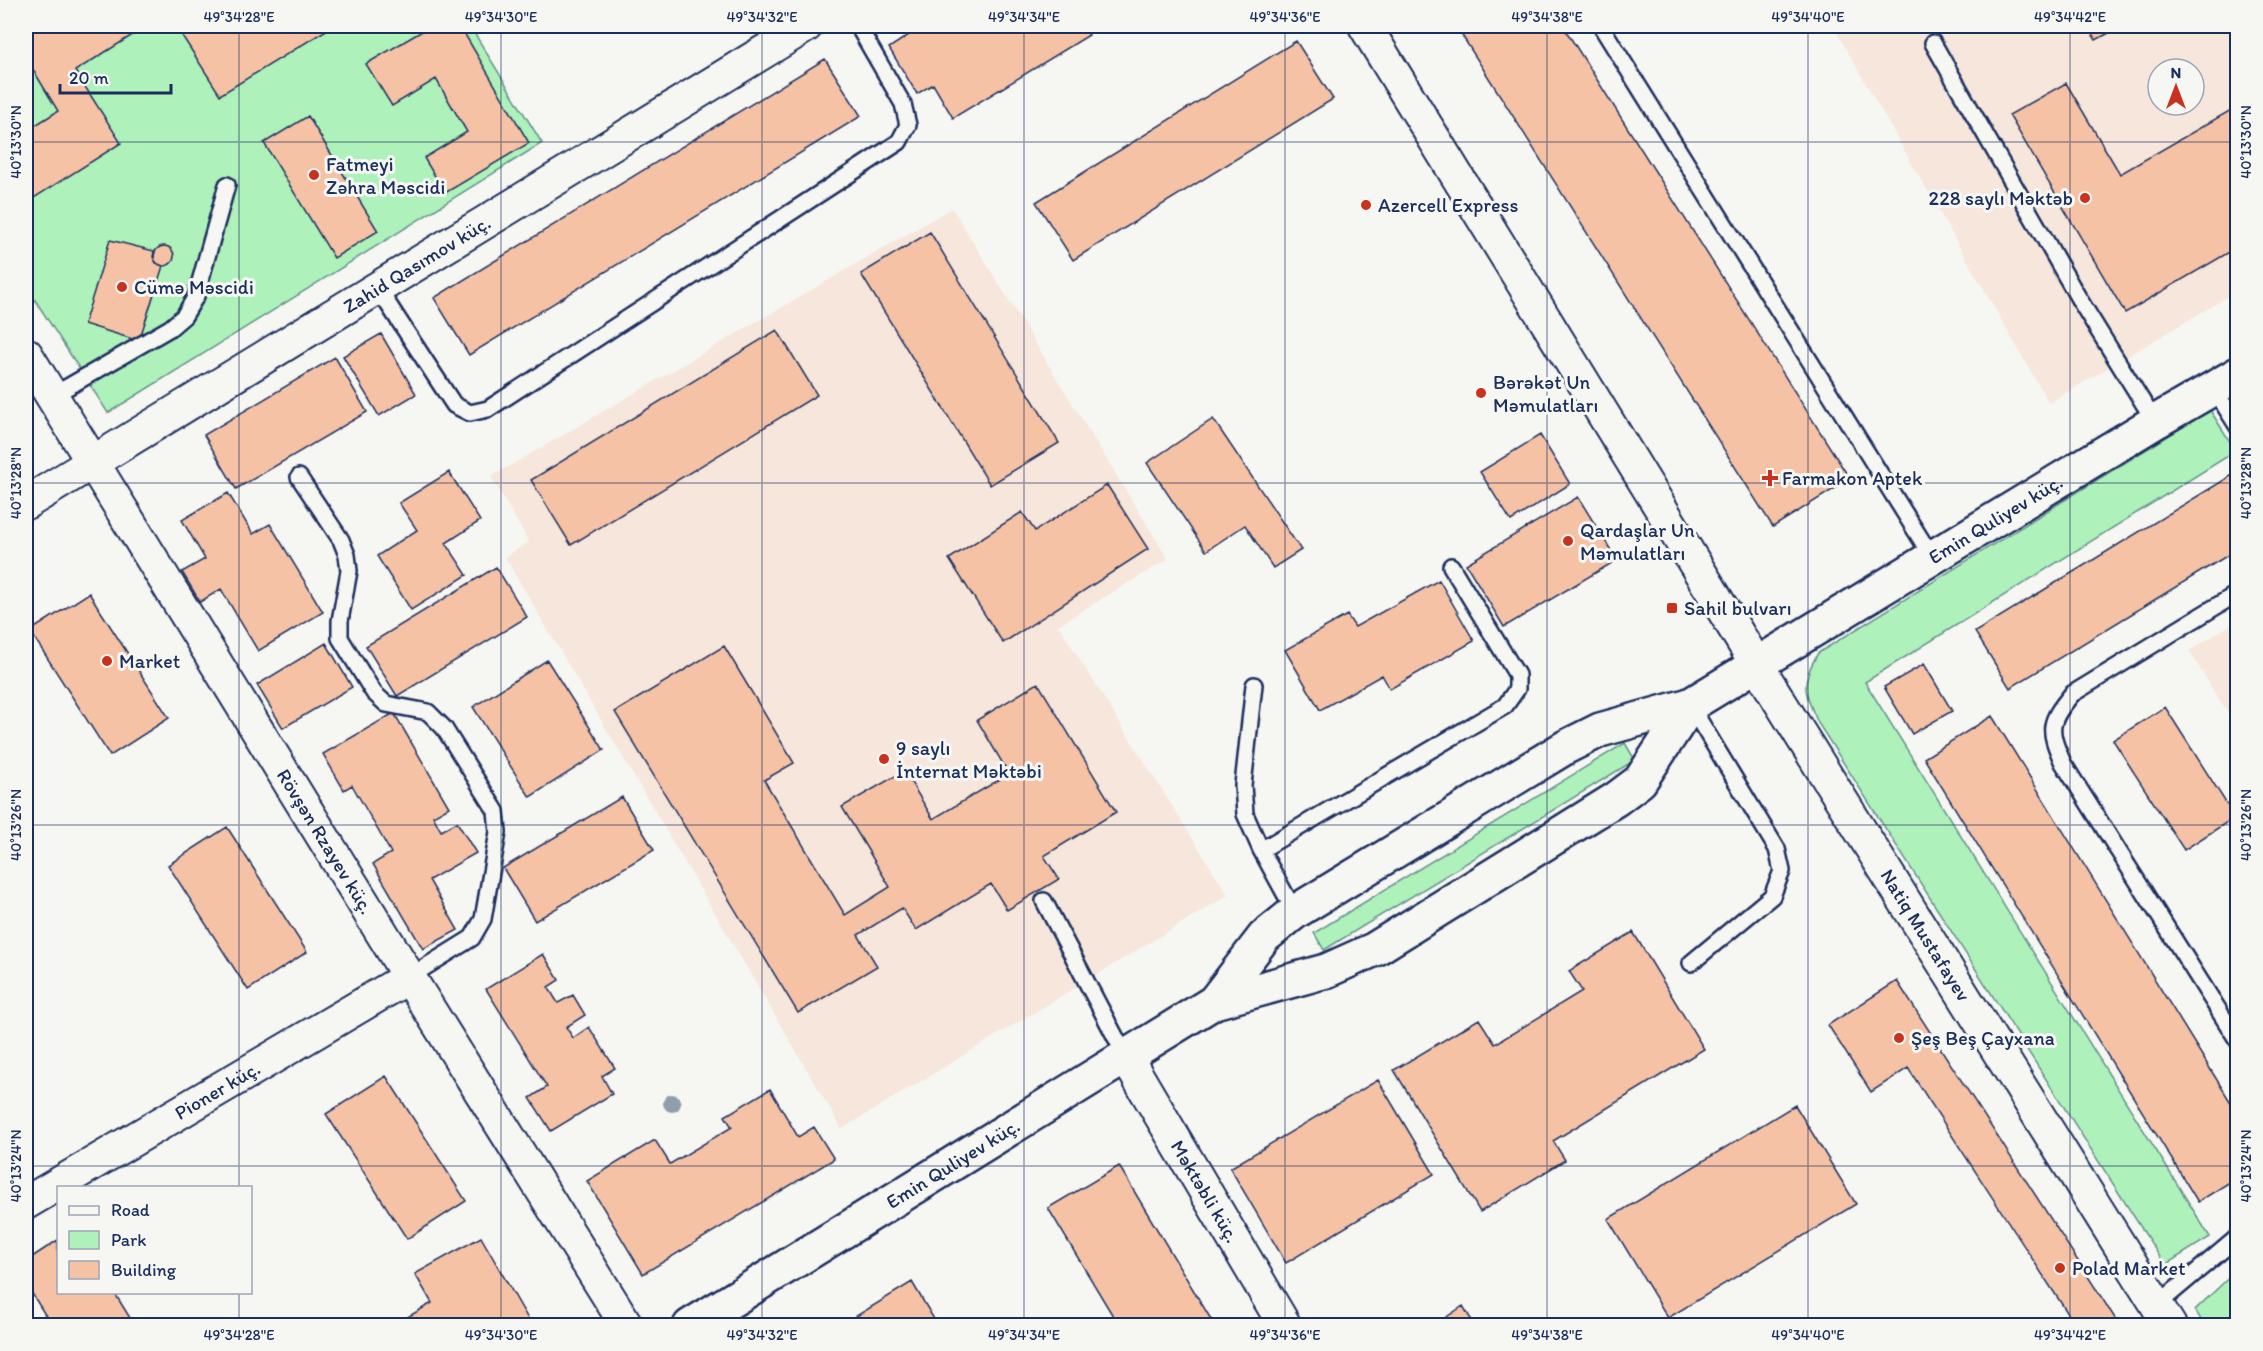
<svg xmlns="http://www.w3.org/2000/svg" width="2263" height="1351" font-family="Itim,sans-serif">
  <style>
    .built { fill: #f6e6db; fill-rule: evenodd }
    .green { fill: #aef1bb; stroke: #64908c; stroke-width: 1.5 }
    .building { fill: #f5c2a6; stroke: #1b2f5e; stroke-width: 1.5 }
    .lines { fill: none; stroke-linecap: round; stroke-linejoin: round }
    .lane-casing { stroke: #1b2f5e; stroke-width: 20 }
    .street-casing { stroke: #1b2f5e; stroke-width: 36 }
    .secondary-casing { stroke: #1b2f5e; stroke-width: 38 }
    .lane { stroke: #f6f6f2; stroke-width: 15 }
    .street { stroke: #f6f6f2; stroke-width: 32 }
    .secondary { stroke: #f6f6f2; stroke-width: 33 }
    .tree { fill: #8e9eab }
    .ticks { fill: none; stroke: #1b2f5e; stroke-width: 1.5; stroke-opacity: 0.45 }
    .poi-dot { fill: #c8321e; stroke: #f6f6f2; stroke-width: 2 }
    .labels { text-anchor: middle; dominant-baseline: central; stroke-width: 6; stroke-linejoin: round; paint-order: stroke }
    .poi-label { font-size: 20px; fill: #1b2f5e; stroke: #f6f6f2; text-anchor: start }
    .street-label { font-size: 20px; fill: #1b2f5e; stroke: #f6f6f2 }
    .neatline { fill: none; stroke: #1b2f5e; stroke-width: 2 }
    .ticks-label { font-size: 15px; text-anchor: middle; fill: #1b2f5e }
  </style>
  <rect width="100%" height="100%" fill="#f6f6f2"/>
  <filter id="ink" filterUnits="userSpaceOnUse"><feTurbulence type="fractalNoise" baseFrequency=".0167" numOctaves="2"/><feDisplacementMap in="SourceGraphic" scale="12" xChannelSelector="R" yChannelSelector="G"/><feConvolveMatrix kernelMatrix="1 2 1 2 8 2 1 2 1" color-interpolation-filters="sRGB"/></filter>
  <g filter="url(#ink)">
    <path class="built" d="M1833 26H2237V291L2049 403ZM2158 69H2194V105H2158Z
      M952 208 1168 559 1058 625 1228 895 842 1129 505 557 529 542 491 477Z
      M2237 621V728L2189 651Z"/>
    <path class="green" d="M26 26H470L542 143 108 413 26 286Z
      M2210 410 2236 451 1865 682 2210 1237 2165 1265 1818 723C1804 691 1800 684 1818 653Z
      M1625 743 1635 760 1324 950 1314 933Z
      M2237 1270V1325H2204L2195 1310Z"/>
    <path class="building" d="M26 26H147L75 71 121 143 26 203V131L58 111 26 58Z
      M195 26H333L220 95 181 34Z
      M421 26H460L529 143 445 193 424 158 467 132 436 79 392 106 366 64 424 30Z
      M912 26H1083L1089 35 953 118 933 84 917 94 889 48 915 31Z
      M1456 26H1563L1850 479 1773 527Z
      M2087 26H2122L2096 40Z
      M1296 41 1333 99 1073 260 1036 202Z
      M825 59 861 116 469 355 434 298Z
      M2066 83 2120 174 2238 106V247L2125 313 2009 115Z
      M308 116 378 231 334 258 264 143Z
      M930 232 1059 443 990 485 861 274Z
      M110 240 154 251 153 257 156 263 163 266 139 341 84 324Z
      M154 256a10 10 0 1 1 20 0a10 10 0 1 1-20 0Z
      M777 330 817 395 571 545 531 480Z
      M381 334 416 394 379 416 343 356Z
      M335 357 367 412 236 489 204 435Z
      M1213 419 1301 550 1273 568 1245 525 1206 551 1147 463Z
      M1540 435 1570 484 1511 521 1480 472Z
      M449 472 480 521 446 543 467 575 411 610 377 556 417 530 399 503Z
      M2234 474 2238 479V549L2010 688 1975 632Z
      M1107 485 1148 549 1003 643 949 559 1022 512 1035 531Z
      M228 493 253 534 270 524 323 612 258 651 221 589 200 602 182 572 205 559 182 520Z
      M1578 497 1617 560 1504 627 1466 564Z
      M496 567 527 617 397 696 366 646Z
      M1439 580 1474 641 1390 689 1382 675 1320 710 1285 650 1347 615 1355 627Z
      M89 593 169 718 110 756 30 631Z
      M326 643 352 687 283 728 257 685Z
      M724 646 794 763 764 780 845 915 890 887 842 807 904 771 933 819 1009 774 977 720 1038 683 1116 812 1044 856 1059 879 1007 910 991 884 916 930 902 908 858 935 877 966 798 1013 615 712Z
      M547 660 604 750 530 797 473 707Z
      M1924 664 1952 711 1912 734 1884 687Z
      M2165 707 2235 817 2184 850 2113 740Z
      M394 713 449 807 433 816 441 831 457 822 476 853 429 880 458 930 423 949 373 864 391 853 352 785 344 790 323 754Z
      M1992 716 2238 1114V1177L2198 1202 1924 758Z
      M622 797 654 850 535 921 503 868Z
      M227 827 307 952 248 990 168 865Z
      M1633 932 1704 1049 1553 1141 1565 1160 1480 1212 1394 1070 1479 1019 1495 1044 1582 991 1569 971Z
      M543 954 559 980 548 987 558 1003 573 995 585 1015 566 1027 573 1038 589 1027 615 1068 602 1076 612 1094 551 1131 530 1098 547 1087 486 989Z
      M1897 981 2120 1326H2076L1908 1068 1871 1092 1828 1025Z
      M386 1076 466 1201 407 1239 326 1114Z
      M1378 1080 1434 1174 1286 1263 1230 1168Z
      M770 1089 798 1137 814 1127 834 1159 643 1274 587 1181 655 1140 670 1164 732 1127 725 1116Z
      M1795 1105 1856 1204 1668 1318 1608 1219Z
      M1119 1166 1215 1326H1119L1048 1208Z
      M481 1237 532 1326H392L432 1303 415 1274Z
      M58 1240V1292H114L135 1326H52L26 1284V1261Z
      M912 1282 938 1326H840Z
      M1463 1306 1475 1326H1433Z"/>
    <g class="lines">
      <g class="lane-casing">
        <path id="lane" d="M1601 26 1932 557
          M1933 43 2079 299 2155 422
          M377 287 454 405 470 413 488 409 899 142 908 125 903 104 858 26
          M2214 389 2238 427
          M52 396 170 328 184 316 196 296 227 185
          M299 477 341 540 347 555 349 571 340 621V638L374 693 386 704 428 712 444 728 496 811 498 832 483 919 472 938 409 977
          M2238 593 2072 694C2048 723 2048 729 2063 763L2238 1041
          M1254 685 1243 785 1245 814 1261 850 1295 912
          M1690 705 1777 849 1782 871 1772 896 1691 963
          M1261 850 1505 706 1517 689V675L1451 566
          M1044 901 1126 1057
          M2157 1305 2238 1237"/>
      </g>
      <g class="street-casing">
        <g id="street">
          <path id="s1" d="M1365 26 1757 665 2170 1326"/>
          <path id="s2" d="M26 354 409 977 627 1326"/>
          <path id="s3" d="M26 503 806 26"/>
          <path id="s4" d="M1126 1057 1285 1326"/>
          <path id="s5" d="M26 1203 409 977"/>
        </g>
      </g>
      <g class="secondary-casing">
        <g id="secondary">
          <path id="s6" d="M1214 1002 1264 937 1295 912 1566 747 1600 730 1690 705 2155 422 2238 374"/>
          <path id="s7" d="M690 1326 1214 1002 1326 971 1375 949 1616 799 1640 781 1690 705"/>
        </g>
      </g>
      <use href="#lane" class="lane"/>
      <use href="#street" class="street"/>
      <use href="#secondary" class="secondary"/>
    </g>
    <circle class="tree" cx="672" cy="1103" r="9"/>
  </g>
  <path class="ticks" d="M239 26V1188M501 26V1326M762 26V1326M1024 26V1326M1285 26V1326M1547 26V1326M1808 26V1326M2070 26V1326M26 142H2238M26 483H2238M26 825H2238M26 1166H2238M239 1292V1326"/>
  <g class="poi-dot">
    <circle cx="314" cy="175" r="6"/>
    <circle cx="2085" cy="198" r="6"/>
    <circle cx="1366" cy="205" r="6"/>
    <circle cx="122" cy="287" r="6"/>
    <circle cx="1481" cy="393" r="6"/>
    <path d="M1767 469h6v6h6v6h-6v6h-6v-6h-6v-6h6z"/>
    <circle cx="1568" cy="541" r="6"/>
    <rect x="1666" y="602" width="12" height="12" rx="3"/>
    <circle cx="107" cy="661" r="6"/>
    <circle cx="884" cy="759" r="6"/>
    <circle cx="1899" cy="1038" r="6"/>
    <circle cx="2060" cy="1268" r="6"/>
  </g>
  <g class="labels">
    <g class="poi-label">
      <text x="326" y="164">Fatmeyi<tspan x="326" dy="23">Zəhra Məscidi</tspan></text>
      <text x="2073" y="198" text-anchor="end">228 saylı Məktəb</text>
      <text x="1378" y="205">Azercell Express</text>
      <text x="134" y="287">Cümə Məscidi</text>
      <text x="1493" y="382">Bərəkət Un<tspan x="1493" dy="23">Məmulatları</tspan></text>
      <text x="1782" y="478">Farmakon Aptek</text>
      <text x="1580" y="530">Qardaşlar Un<tspan x="1580" dy="23">Məmulatları</tspan></text>
      <text x="1684" y="608">Sahil bulvarı</text>
      <text x="119" y="661">Market</text>
      <text x="896" y="748">9 saylı<tspan x="896" dy="23">İnternat Məktəbi</tspan></text>
      <text x="1911" y="1038">Şeş Beş Çayxana</text>
      <text x="2072" y="1268">Polad Market</text>
    </g>
    <g class="street-label">
      <text stroke="none"><textPath href="#s3" startOffset="458">Zahid Qasımov küç.</textPath></text>
      <text stroke="none"><textPath href="#s6" startOffset="928">Emin Quliyev küç.</textPath></text>
      <text stroke="none"><textPath href="#s2" startOffset="572">Rövşən Rzayev küç.</textPath></text>
      <text stroke="none"><textPath href="#s1" startOffset="1068">Natiq Mustafayev</textPath></text>
      <text stroke="none"><textPath href="#s5" startOffset="222">Pioner küç.</textPath></text>
      <text stroke="none"><textPath href="#s7" startOffset="309">Emin Quliyev küç.</textPath></text>
      <text stroke="none"><textPath href="#s4" startOffset="156">Məktəbli küç.</textPath></text>
    </g>
  </g>
  <rect width="2263" height="1351" fill="none" stroke="#f6f6f2" stroke-width="66"/>
  <rect x="57" y="1186" width="195" height="108" fill="#f6f6f2" stroke="#9ea6b7" stroke-width="1.5"/>
  <rect x="69" y="1206" width="30" height="9" fill="#f6f6f2" stroke="#9ea6b7" stroke-width="1.5"/>
  <text x="111" y="1216" font-size="18" fill="#1b2f5e">Road</text>
  <rect x="69" y="1231" width="30" height="18" fill="#aef1bb" stroke="#9ea6b7" stroke-width="1.5"/>
  <text x="111" y="1246" font-size="18" fill="#1b2f5e">Park</text>
  <rect x="69" y="1261" width="30" height="18" fill="#f5c2a6" stroke="#9ea6b7" stroke-width="1.5"/>
  <text x="111" y="1276" font-size="18" fill="#1b2f5e">Building</text>
  <g transform="translate(2176 87)"><circle r="28" fill="#f6f6f2" stroke="#9ea6b7" stroke-width="1.5"/>
  <path d="M0-4.5L10 22L0 15L-10 22Z" fill="#c8321e"/>
  <text y="-9" font-size="16" font-weight="bold" text-anchor="middle" fill="#1b2f5e">N</text>
  </g>
  <path d="M60 84v9h111v-9" fill="none" stroke="#1b2f5e" stroke-width="3"/>
  <text x="69" y="84" font-size="18" fill="#1b2f5e" stroke="#f6f6f2" stroke-width="4.5" paint-order="stroke">20 m</text>
  <rect x="33" y="33" width="2197" height="1285" class="neatline"/>
  <g class="ticks-label">
    <text x="239" y="22">49°34'28"E</text>
    <text x="501" y="22">49°34'30"E</text>
    <text x="762" y="22">49°34'32"E</text>
    <text x="1024" y="22">49°34'34"E</text>
    <text x="1285" y="22">49°34'36"E</text>
    <text x="1547" y="22">49°34'38"E</text>
    <text x="1808" y="22">49°34'40"E</text>
    <text x="2070" y="22">49°34'42"E</text>
    <text transform="translate(16 142) rotate(-90)" y="5">40°13'30"N</text>
    <text transform="translate(2246 142) rotate(-90)" y="5">40°13'30"N</text>
    <text transform="translate(16 483) rotate(-90)" y="5">40°13'28"N</text>
    <text transform="translate(2246 483) rotate(-90)" y="5">40°13'28"N</text>
    <text transform="translate(16 825) rotate(-90)" y="5">40°13'26"N</text>
    <text transform="translate(2246 825) rotate(-90)" y="5">40°13'26"N</text>
    <text transform="translate(16 1166) rotate(-90)" y="5">40°13'24"N</text>
    <text transform="translate(2246 1166) rotate(-90)" y="5">40°13'24"N</text>
    <text x="239" y="1340">49°34'28"E</text>
    <text x="501" y="1340">49°34'30"E</text>
    <text x="762" y="1340">49°34'32"E</text>
    <text x="1024" y="1340">49°34'34"E</text>
    <text x="1285" y="1340">49°34'36"E</text>
    <text x="1547" y="1340">49°34'38"E</text>
    <text x="1808" y="1340">49°34'40"E</text>
    <text x="2070" y="1340">49°34'42"E</text>
  </g>
</svg>
